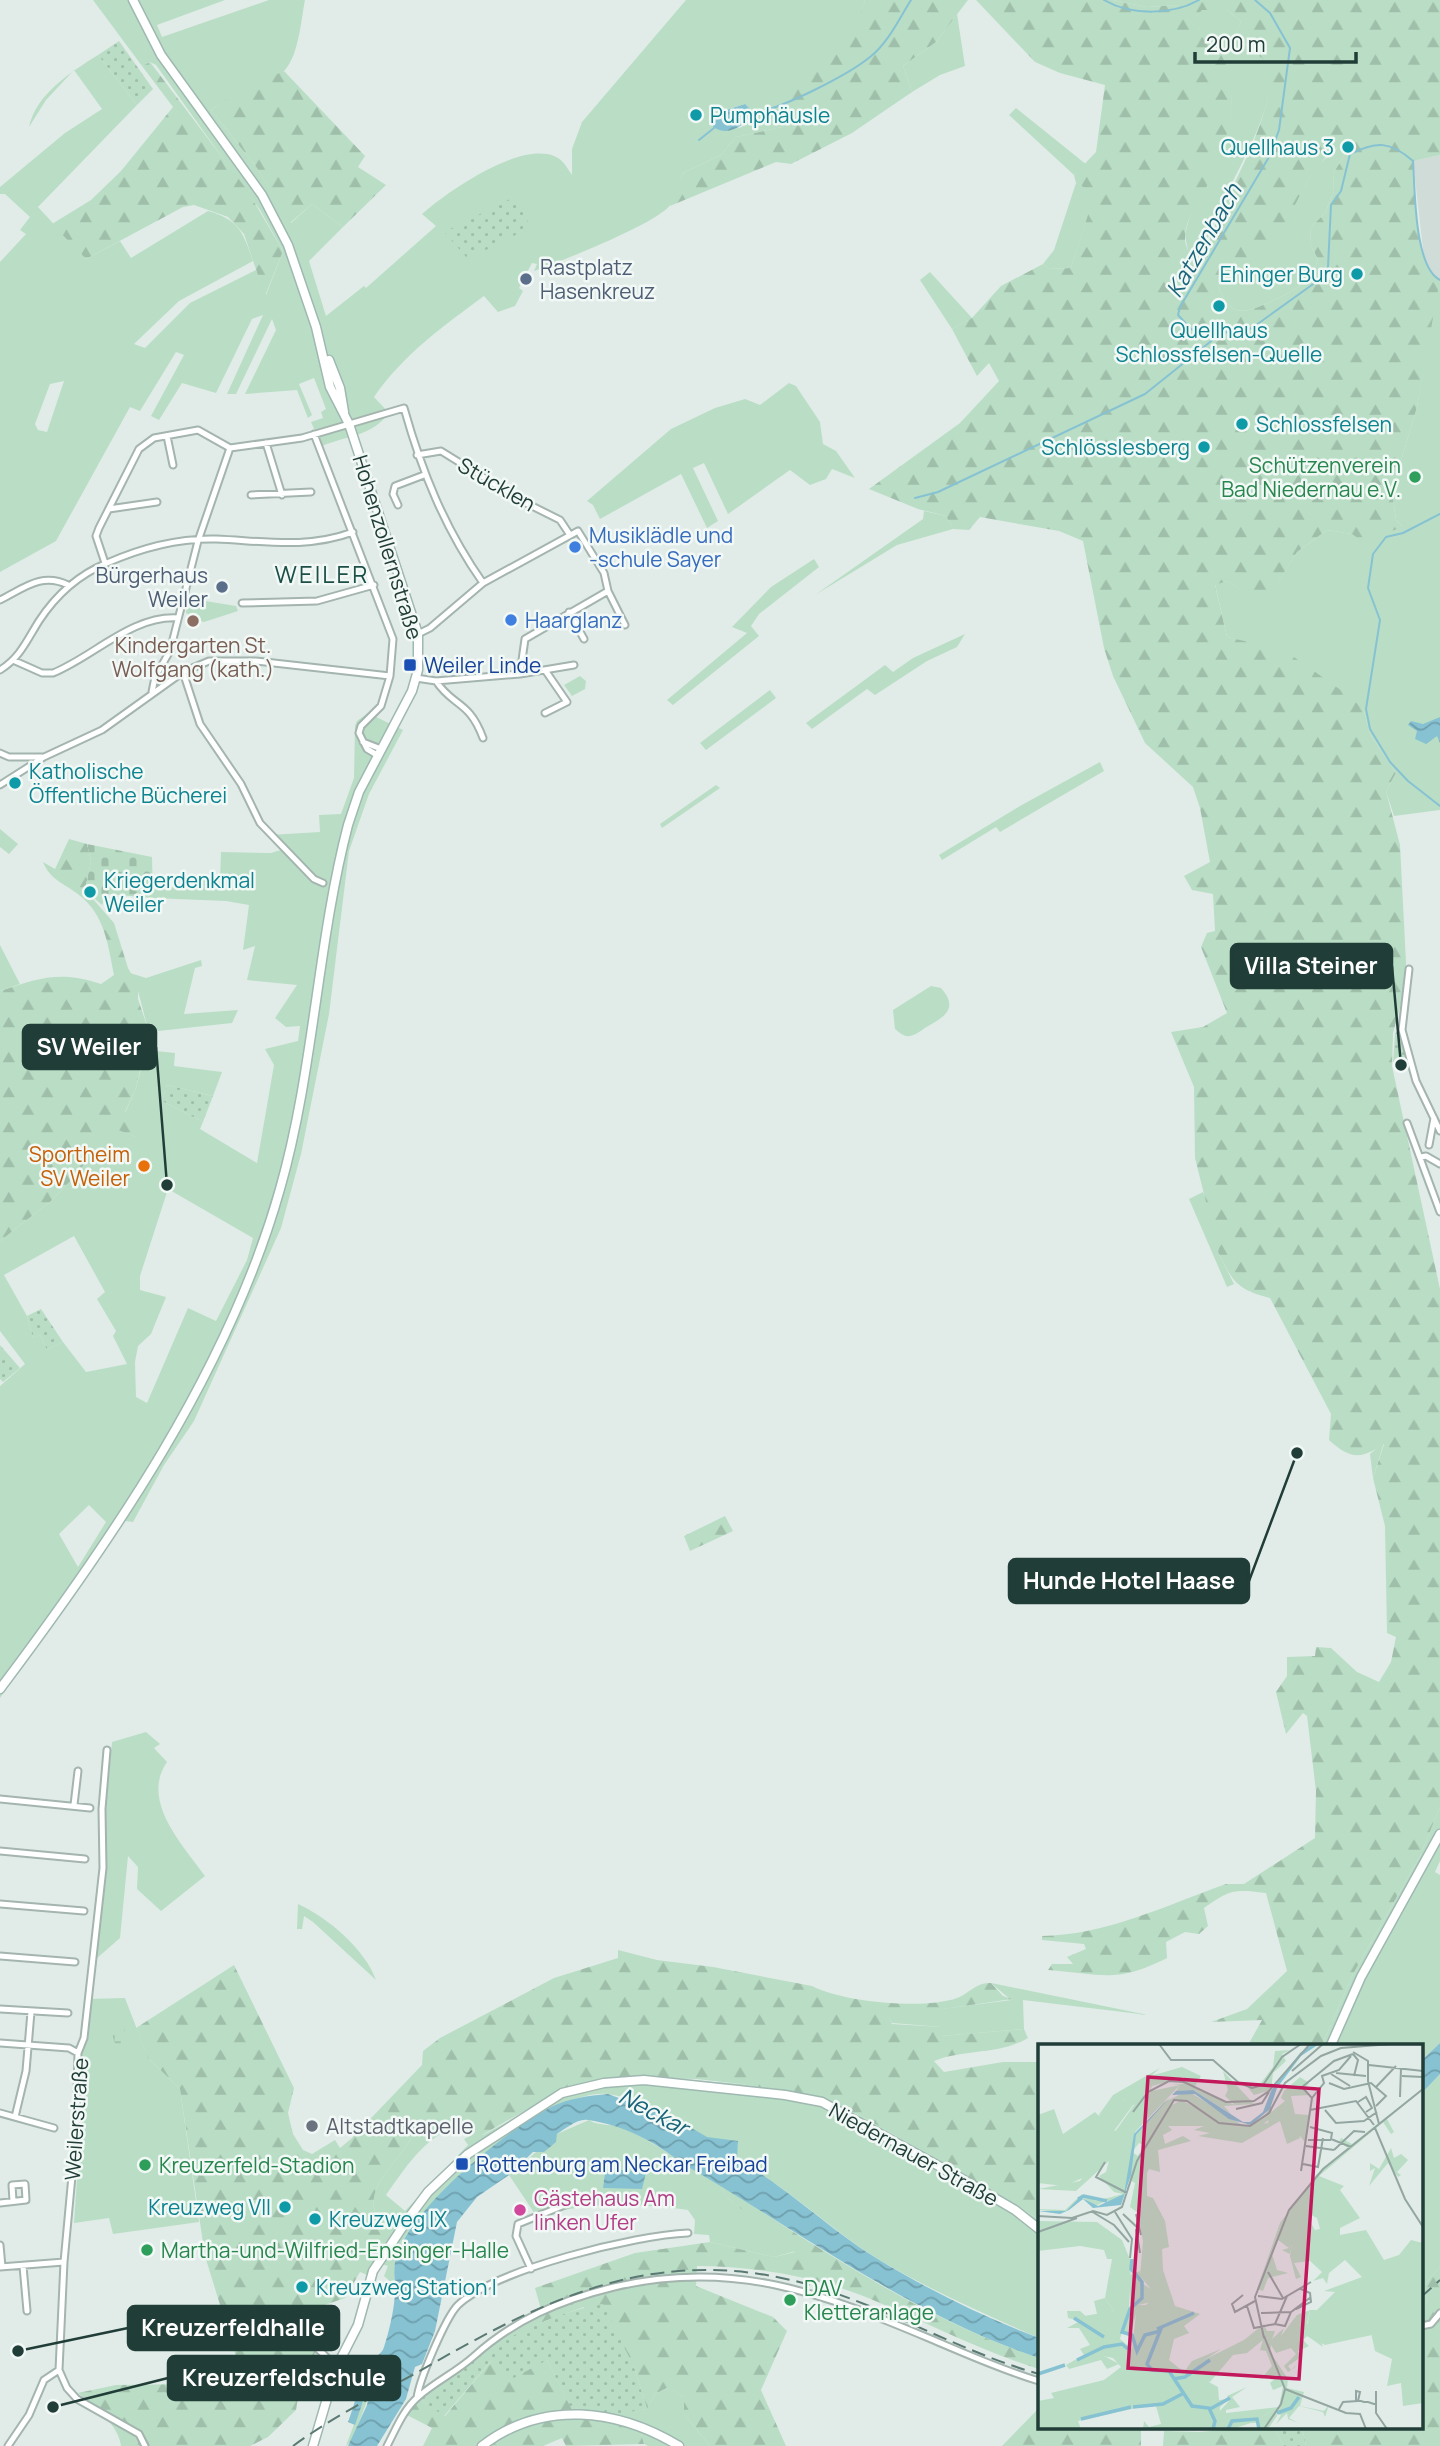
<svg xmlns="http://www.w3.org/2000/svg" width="1440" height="2446" font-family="Manrope,sans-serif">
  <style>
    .built { fill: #cfdcd7 }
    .green { fill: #b9dec5; fill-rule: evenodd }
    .forest { fill: url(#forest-firs); fill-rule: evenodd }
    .wetland { fill: url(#wetland-marsh) }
    .cemetery { fill: url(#cemetery-stones) }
    .garden { fill: url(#garden-dots) }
    .water { fill: url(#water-waves) }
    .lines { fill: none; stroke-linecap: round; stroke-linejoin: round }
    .stream { stroke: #87c2d3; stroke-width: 2 }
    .street-casing { stroke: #a4b4af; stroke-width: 9 }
    .secondary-casing { stroke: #9fb8b1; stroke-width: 11 }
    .street { stroke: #fff; stroke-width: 5 }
    .secondary { stroke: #fff; stroke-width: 8 }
    .rail { stroke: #5b7973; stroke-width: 2; stroke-dasharray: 14 7; stroke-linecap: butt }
    .culture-dot { fill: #0f9aa8; stroke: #f1f8f5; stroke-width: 2.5 }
    .service-dot { fill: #5c6f8a; stroke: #f1f8f5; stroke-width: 2.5 }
    .leisure-dot { fill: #2e9e5b; stroke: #f1f8f5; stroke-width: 2.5 }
    .shop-dot { fill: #3f7fe0; stroke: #f1f8f5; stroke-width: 2.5 }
    .education-dot { fill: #8d6e63; stroke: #f1f8f5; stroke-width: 2.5 }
    .transit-dot { fill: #1a4fb4; stroke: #f1f8f5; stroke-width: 2.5 }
    .food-dot { fill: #e8710a; stroke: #f1f8f5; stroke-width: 2.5 }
    .worship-dot { fill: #6b7280; stroke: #f1f8f5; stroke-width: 2.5 }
    .hotel-dot { fill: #d1479c; stroke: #f1f8f5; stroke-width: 2.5 }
    .labels { text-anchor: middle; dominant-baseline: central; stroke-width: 5; stroke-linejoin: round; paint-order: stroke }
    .culture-label { font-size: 21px; fill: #0d838f; stroke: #f1f8f5; text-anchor: start }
    .service-label { font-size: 21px; fill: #4e5e75; stroke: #f1f8f5; text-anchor: start }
    .leisure-label { font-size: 21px; fill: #27864d; stroke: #f1f8f5; text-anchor: start }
    .street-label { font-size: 21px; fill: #213d37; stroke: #f1f8f5 }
    .shop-label { font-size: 21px; fill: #366cbe; stroke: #f1f8f5; text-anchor: start }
    .education-label { font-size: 21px; fill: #785e54; stroke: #f1f8f5 }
    .transit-label { font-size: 21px; fill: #164399; stroke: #f1f8f5; text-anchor: start }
    .food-label { font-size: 21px; fill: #c56008; stroke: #f1f8f5; text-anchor: end }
    .worship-label { font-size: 21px; fill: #5b616d; stroke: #f1f8f5; text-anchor: start }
    .hotel-label { font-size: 21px; fill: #b23c85; stroke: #f1f8f5; text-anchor: start }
    .water-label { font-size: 23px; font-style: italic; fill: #19647a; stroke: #f1f8f5 }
    .quarter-label { font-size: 24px; letter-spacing: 2px; fill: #1c4f46; stroke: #f1f8f5 }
    .inset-river { fill: none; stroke: #87c2d3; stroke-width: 3.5 }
    .inset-road { fill: none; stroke: #94a6a1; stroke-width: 2 }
    .view { fill: #c2185b; fill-opacity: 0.15; stroke: #c2185b; stroke-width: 3.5 }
    .inset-edge { fill: none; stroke: #213d37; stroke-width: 3.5 }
    .leader { fill: none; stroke: #213d37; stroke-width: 2.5 }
    .callout-dot { fill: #213d37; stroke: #f1f8f5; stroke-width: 2.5 }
    .callout { fill: #213d37; stroke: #213d37; stroke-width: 2.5 }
    .callout-label { font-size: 23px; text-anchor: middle; font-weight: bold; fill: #fff }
  </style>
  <defs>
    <pattern id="forest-firs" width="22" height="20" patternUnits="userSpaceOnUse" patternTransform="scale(1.75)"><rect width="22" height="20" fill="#b9dec5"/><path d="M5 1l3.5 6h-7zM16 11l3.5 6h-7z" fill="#9fbfaa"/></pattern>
    <pattern id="wetland-marsh" width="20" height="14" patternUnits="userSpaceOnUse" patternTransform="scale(1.75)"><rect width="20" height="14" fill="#b9dec5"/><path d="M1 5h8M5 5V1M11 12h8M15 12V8" fill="none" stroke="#9fbfaa"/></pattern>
    <pattern id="cemetery-stones" width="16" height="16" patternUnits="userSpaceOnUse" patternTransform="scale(1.75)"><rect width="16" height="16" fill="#b9dec5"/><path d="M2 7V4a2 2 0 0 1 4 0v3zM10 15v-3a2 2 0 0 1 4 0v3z" fill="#9fbfaa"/></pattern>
    <pattern id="garden-dots" width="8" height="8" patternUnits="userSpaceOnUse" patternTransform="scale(1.75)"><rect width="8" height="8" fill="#b9dec5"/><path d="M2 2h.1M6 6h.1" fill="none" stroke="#9fbfaa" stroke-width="1.8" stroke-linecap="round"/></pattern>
    <pattern id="water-waves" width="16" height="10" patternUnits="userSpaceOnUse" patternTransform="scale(1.75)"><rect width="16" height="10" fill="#87c2d3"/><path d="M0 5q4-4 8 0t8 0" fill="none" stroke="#6e9fac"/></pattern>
  </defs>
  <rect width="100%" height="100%" fill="#e1ece8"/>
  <path class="built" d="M1440 155V280L1430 273 1424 258 1413 161Z"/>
  <path class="green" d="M93 0H225L157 25 162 37 269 0H305C301 20 299 54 285 70 275 80 230 95 211 110L257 168 291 223 312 204 343 227 309 261 326 316 364 286 366 288 436 226 422 214C447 192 518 142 554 156 563 159 567 168 572 175V149L582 122 686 0H865L858 26 783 93 798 107 795 118 782 127 736 137 721 155 683 173C679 183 676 195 671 204 659 223 559 262 534 271L537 264 532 263 519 288 523 291 515 306 498 312 484 296C442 327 404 354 374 397L389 413C371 437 348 435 322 446L311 422 323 418 321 412 326 409 314 378 299 384 312 415 308 418 297 390 245 394 276 330 272 319 236 394H227L263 315 252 319 216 393 182 383 159 420 151 416 184 355 176 352 140 411 130 407 56 541 0 572V262L26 234 20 230 30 217 5 194H0V187L65 133 102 109 74 70 46 100 29 127C36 94 71 72 98 55L137 105 38 207 86 259 120 241 131 258 208 211C239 220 243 232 253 261L179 301 134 344 145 348 190 303 256 270 266 295 283 251 260 210 156 65 150 62 142 66ZM745 104 750 119 742 127 730 130 713 127 712 123 729 109ZM64 381 47 432 38 430 35 424 50 384Z
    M1113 0H1181V5L1147 7Z
    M1202 10H1227L1241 21 1235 36 1273 67C1269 139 1213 196 1201 266L1188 251 1185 235C1198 174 1253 126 1222 60 1214 44 1206 33 1190 23Z
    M957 14 965 66 940 75 912 92 903 66 936 42Z
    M1016 108 1087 165 1074 175 1009 115Z
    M1342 144 1346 152 1333 174 1334 191 1325 213 1311 227 1310 244 1318 259C1311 284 1291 292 1270 302 1244 314 1230 318 1218 286L1223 277 1305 186 1316 167Z
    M1076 183 1096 192 1071 268 1049 269 1043 264 1054 250Z
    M930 272 972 318 952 329 920 280Z
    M1438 279 1440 280V810L1394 816 1386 791 1396 773 1370 734 1364 711 1284 651 1227 637 1215 584 1227 581 1263 605 1297 552 1327 530 1352 534 1402 526 1396 520 1392 491 1417 407Z
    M789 383 796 386 820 422 823 444 836 451 855 478 832 469 826 479 810 485 790 470 728 514 704 463 693 468 718 521 707 528 681 474 600 519 593 505 587 501 671 429 715 408 745 399 760 405Z
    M924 511 946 516 953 529 897 545 815 595 923 519Z
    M814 559 819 567 759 614 751 626 759 636 673 705 667 700 747 633 732 627 771 587Z
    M188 600H203V607L205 601 236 606 238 611 204 622 200 621 198 615 195 618 186 613Z
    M965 634 957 647 927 661 875 695 867 689 812 729 806 723 885 665 893 672 913 658Z
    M580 676 586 681 585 689 572 696 564 685Z
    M770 690 776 698 706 750 700 743Z
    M368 713 403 730 369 794 349 851 329 1014 301 1154 281 1228 194 1421 164 1465 133 1522 125 1521 0 1698V1386L25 1364 0 1331V1241L51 1201 79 1172 108 1125 136 1137 125 1113 136 1088 146 1050 175 1053 174 1066 222 1072 213 1096 167 1085 162 1101 203 1122 200 1129 257 1163 274 1065 265 1049 298 1041 300 1026 286 1027 275 1018 297 985 247 980 255 946 243 950 249 905 226 901 153 898 152 887 196 888 197 880H220L221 852 271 853 284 849 270 835 320 832 319 815 341 814 354 778 355 726 357 721ZM168 1189 253 1238 247 1260 216 1321 188 1308 147 1403 136 1397 135 1362 138 1346 151 1334 166 1297 140 1290V1276ZM74 1236 105 1292 97 1299 116 1331 113 1336 127 1364 86 1372 63 1342 47 1350 40 1335 33 1338 27 1316 4 1275ZM89 1505 106 1522 78 1567 59 1534Z
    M1100 762 1104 771 1000 832 996 827 942 860 939 855 1020 806Z
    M716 785 720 788 662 828 660 824Z
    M0 829 18 844 9 854 0 847Z
    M0 945 20 984 0 991Z
    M201 960 202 966 195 968 184 1014 238 1010 232 1023 149 1032C143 1014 139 986 130 973L146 978Z
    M931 986 941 988C957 1006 948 1015 930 1025 924 1028 917 1035 910 1036 904 1037 900 1033 895 1029L893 1010Z
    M1203 1192 1221 1244 1218 1252 1234 1284 1227 1287 1189 1199Z
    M1384 1442 1373 1478 1370 1454Z
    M146 1732 160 1744 154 1748 167 1762C140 1801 183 1845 205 1876L161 1911 137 1889 138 1867 128 1856 120 1938 96 1959 106 1859V1809L112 1742Z
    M1440 1807V1861L1435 1872 1440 1875V2043L1421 2061V2045H1322L1353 1974 1420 1856Z
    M298 1904C327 1917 365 1949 376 1980L313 1922 304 1916 302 1929H297Z
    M991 1983 1148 2015 1023 2000 1024 2029 941 2036V2027L892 2023 888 2016 1011 2000Z
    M125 1998 148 2058 180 2089 199 2222 113 2234 109 2218 74 2223 85 2059 78 2053 83 2044 86 1999Z
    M1440 2074V2267L1422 2287 1428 2301 1421 2306V2094Z
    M661 2078 741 2084 821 2097 865 2118 1039 2219V2338C984 2314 928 2289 876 2258 828 2227 787 2187 736 2159L738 2141C728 2140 715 2141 706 2137 697 2133 688 2125 679 2120 660 2110 630 2097 608 2094 550 2087 417 2200 397 2253 394 2263 394 2274 394 2285L384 2276 388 2266 381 2264 372 2277 367 2275 401 2224V2219L387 2218 375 2212C366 2184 402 2159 412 2136 439 2124 458 2114 483 2135L568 2089ZM450 2129H470L473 2134 464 2139 468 2145 405 2211 386 2195C404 2170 421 2142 450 2129Z
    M589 2120C599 2127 615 2123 626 2129 660 2146 690 2168 722 2186L725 2196 796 2251 774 2257 710 2242 709 2235 694 2234 695 2220 688 2210C637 2203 587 2201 537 2217L509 2175 557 2134Z
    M317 2350 331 2368 321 2401 315 2399 313 2391 302 2388V2374Z
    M668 2388 684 2397V2414L710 2446H648L644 2444 638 2423 614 2416 621 2411 647 2409 655 2394Z
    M371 2390 352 2441 346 2446 366 2392Z"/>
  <path class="forest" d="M865 0H968L936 42 903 66 912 92 852 133 791 164 776 162 670 206 683 173 721 155 736 137 782 127 795 118 798 107 785 104 782 93 857 26Z
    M976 0H1113L1147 7 1180 5 1181 0H1440V155L1413 161C1416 191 1414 260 1438 279V290L1417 407 1392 491 1396 520 1403 527 1362 541 1352 534 1327 530 1297 552 1263 606 1227 581 1215 585 1227 637 1284 650 1352 698 1364 711 1370 734 1396 773 1386 791 1400 845 1407 982 1393 1033 1392 1066 1440 1289V1807L1420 1856 1353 1974 1322 2045H1248L1262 2020 1211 2022 1247 2009 1287 1971 1266 1893C1235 1889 1230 1889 1204 1908L1208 1926 1199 1934 1185 1932 1166 1942 1167 1958C1116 1984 1102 1974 1048 1970L1052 1964H1073L1067 1957 1086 1949 1084 1944 1042 1940V1936C1106 1935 1167 1905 1226 1884H1244L1315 1838 1316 1791 1307 1716 1303 1713 1286 1734 1276 1692 1287 1676V1657L1315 1656 1316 1647 1331 1648 1357 1672 1379 1682 1391 1662 1396 1637 1387 1633 1385 1526 1373 1478 1384 1444C1361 1459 1351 1460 1329 1440L1331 1414 1270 1298C1236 1289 1233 1282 1218 1252L1220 1243 1213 1230 1195 1158 1194 1087 1171 1032 1203 1027 1227 1013 1201 947 1207 933 1215 931 1213 894 1192 890 1184 876 1210 862 1200 808 1193 787 1145 743 1113 676 1104 648 1083 541 1059 531 980 517 969 530 953 529 946 516 918 509 869 489 960 423 999 381 989 363 977 376 952 329 972 318 1001 286 1043 264 1049 269 1071 268 1095 193 1076 183 1074 175 1096 152 1105 85 1060 73 1035 62ZM1202 10H1227L1241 21 1235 35 1272 67C1269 137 1219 198 1201 265 1193 258 1185 250 1185 238 1185 219 1200 200 1208 184 1234 128 1251 64 1191 23ZM1342 145 1346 152 1333 174 1334 191 1325 213 1311 227 1310 244 1318 259C1311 284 1291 292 1270 302 1244 314 1230 318 1218 286L1223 277C1291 265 1289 176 1342 145Z
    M150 62 247 190 283 251 265 296 244 234 228 217 194 205 183 207 86 259 52 224 91 200 121 171 173 107 142 66Z
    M284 71 365 156 358 167 386 185 343 227 312 204 290 223 257 168 211 110 235 93Z
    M69 839 87 844 91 861 85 890 114 923 128 968 138 986V999L149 1032 136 1088 125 1112 144 1121 136 1137 108 1126 79 1172 51 1201 0 1241V991C38 978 61 970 101 984L114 975C108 945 105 915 79 895 64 883 50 880 43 862L55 869Z
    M725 1516 733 1531 690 1551 684 1536Z
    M618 1950 657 1960 713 1967 812 1986C842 2002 924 2010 957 1998 969 1994 976 1982 991 1983L1003 1996 1012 1999 889 2017 892 2024 942 2027 941 2036 1024 2029 1028 2038C1000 2055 964 2049 934 2061L944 2072 1003 2062H1039V2219L865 2118 821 2097 741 2084 696 2079 621 2078 549 2097 482 2135C458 2114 439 2124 412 2136 402 2159 366 2184 375 2212L387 2218 401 2219V2224L367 2275 360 2272 345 2298 287 2318 276 2332 288 2340 317 2350 302 2374 296 2410 268 2437 250 2446H121C119 2425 94 2406 78 2393L116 2385 195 2384 201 2386 207 2393C222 2384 235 2378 237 2360L205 2256 180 2089 148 2058 136 2028 234 1965 294 2088 288 2113 293 2134 303 2150 312 2154 335 2140 340 2148 351 2139 422 2065 423 2051 440 2038 554 1978 618 1958Z
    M722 2186C823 2251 925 2320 1039 2358V2369C984 2352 933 2326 880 2303 824 2278 758 2266 697 2266L696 2286 773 2317 787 2331 761 2390 786 2446H710L684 2414V2397L667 2388 655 2394 647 2409 634 2367 584 2307 545 2321 495 2346 494 2340 542 2313 535 2288 635 2253 710 2242 774 2257 795 2252 725 2196Z
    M1440 2267V2446H1306L1302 2427H1421V2306L1428 2301 1422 2287Z
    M492 2360H547L573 2411 638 2423 644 2444 566 2446 562 2438 543 2446H423L432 2428 405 2414 421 2400 445 2416Z
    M1039 2408V2427H1141V2446H1002Z
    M1262 2427H1273L1284 2446H1163L1164 2431 1199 2432Z"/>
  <path class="wetland" d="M116 2024 123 2027 131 2042 128 2050 117 2049 110 2028Z"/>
  <path class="cemetery" d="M87 844 152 857 153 898 107 894 102 905 85 890 91 861Z"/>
  <path class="garden" d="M119 41 153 89 137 105 98 55Z
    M514 197 531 227 468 259 444 232Z
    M1401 1026 1405 1057 1393 1063 1395 1034Z
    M167 1085 213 1096 203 1122 162 1101Z
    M41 1309 63 1342 47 1350 40 1335 33 1338 27 1316Z
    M0 1345 20 1368 3 1382 0 1379Z
    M603 2304 634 2367 647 2409 617 2414 573 2412 547 2360 508 2381 491 2361 444 2416 421 2400 494 2340 496 2345C529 2327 565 2310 603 2304Z
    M1273 2427H1302L1306 2446H1284Z"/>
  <path class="water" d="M745 104 754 113C743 126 729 137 713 127V119L720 112Z
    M1440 717V743L1437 736 1426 744 1415 739 1417 731 1408 725 1411 721 1423 724Z
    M1440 2043V2074L1421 2094V2061Z
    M608 2094 676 2119 707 2137 738 2141 737 2159C787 2187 828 2228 876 2258 927 2289 983 2317 1039 2338V2358C910 2315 800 2231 683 2164 654 2141 623 2125 588 2120 578 2118 565 2129 557 2134L556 2142 544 2152H533L509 2175 477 2197 457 2222 435 2331 422 2364 415 2367 406 2399 377 2446H348L367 2405 370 2390 366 2392 355 2425 348 2422C355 2403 360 2380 371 2363 375 2356 382 2354 384 2347 389 2332 394 2310 395 2294 395 2280 392 2266 398 2252 417 2203 505 2131 551 2107 569 2098 588 2096 608 2094Z
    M635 2163 647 2169 642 2189 603 2188 606 2166 630 2172Z"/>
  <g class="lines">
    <path class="stream" d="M1104 0C1131 16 1173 15 1199 0
      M1255 0 1270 13 1290 48 1279 130 1269 157 1180 307 1178 315 1191 329 1203 333 1238 332 1252 328 1316 282 1328 267 1331 205 1341 191 1350 154C1377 141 1390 141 1413 161 1415 189 1414 267 1440 280
      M754 113C781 109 848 75 870 57 888 43 899 19 911 0
      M699 140 714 128
      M915 498 938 492 1145 394 1220 334
      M1440 514 1403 533 1386 537 1373 554 1368 588 1380 620 1366 709 1370 729 1390 762 1408 781 1440 806"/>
    <g class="street-casing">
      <path id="street" d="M314 434 393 639 390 676 381 706 361 726 359 733 367 749 377 755
        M167 436 173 465
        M266 443 282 495
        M417 455 441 451 520 500 560 520 570 535
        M251 495 311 492
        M398 505 393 494 395 486 424 475
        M109 509 157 502
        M105 563 96 536 99 528 139 449 154 438 198 430 230 448
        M608 591 625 625
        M0 600C24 588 42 572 68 585
        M242 603 317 601 374 585
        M569 612 584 639
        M418 634 430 628 483 583 578 531 604 573 608 591 525 639 520 674
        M15 661 42 673H53C93 657 132 615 178 618
        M0 670C20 658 27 640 39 621 56 595 78 575 107 563 141 548 179 538 216 539 264 541 307 549 353 532
        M545 670 567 702 545 713
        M183 672 200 724 241 784 260 823 314 879 323 883
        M416 678 436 681 520 674 574 665
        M436 681C453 707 469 700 483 738
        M152 692 155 677 170 651 198 541 230 448 302 438 404 408C422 472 445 529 483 583
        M363 742 381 749
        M0 753 9 757H42
        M0 785 44 757 102 730 183 672 209 661H256L390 676
        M1409 969 1402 1030 1416 1081 1440 1131
        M1407 1123 1440 1212
        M1429 1145 1434 1118
        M1421 1157 1426 1156 1440 1164
        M107 1750 102 1809 103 1868 84 2038 78 2053 76 2133 64 2262 59 2370 67 2388 77 2399 139 2434 145 2446
        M0 1799 90 1808
        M74 1805 78 1771
        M0 1851 85 1859
        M0 1904 84 1911
        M0 1956 75 1962
        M0 2009 68 2013
        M0 2043 69 2048 78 2053
        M0 2113 54 2128
        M15 2117 26 2071 31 2012
        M0 2203 26 2200 25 2184 12 2185 13 2201
        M0 2245 2 2267
        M23 2266 27 2311
        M0 2267 64 2262
        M531 2269 516 2236 518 2224 567 2204
        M293 2314C297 2338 322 2348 336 2368
        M1421 2326 1431 2324 1440 2313
        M417 2398C419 2380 446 2317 458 2305 496 2269 636 2235 688 2233
        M8 2446 29 2415 44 2380 59 2370
        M387 2446C396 2429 403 2410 418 2397 435 2382 456 2372 473 2357 514 2320 560 2300 614 2287 734 2259 822 2293 931 2339 966 2354 1002 2370 1039 2381"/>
    </g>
    <g class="secondary-casing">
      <path id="secondary" d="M329 360 340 388 344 412
        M0 1689C112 1540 229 1370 280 1189 314 1070 317 944 348 825L359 792 412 691 418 670V634L349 424 330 387 316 327 288 245 262 195 161 55 133 0
        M1331 2045 1361 1977 1440 1834
        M313 2446 336 2368 358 2325 373 2271 410 2216 428 2192 468 2154 562 2093 604 2083 644 2080 785 2095 822 2102 957 2176 1015 2210 1039 2229
        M482 2446C543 2399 618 2409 679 2446"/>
    </g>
    <use href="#street" class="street"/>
    <use href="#secondary" class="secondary"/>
    <path class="rail" d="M1421 2297 1440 2280
      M293 2446C331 2418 375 2396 416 2373 538 2303 646 2246 791 2280 878 2301 954 2350 1039 2374"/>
  </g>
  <g class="culture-dot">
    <circle cx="696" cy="115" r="7"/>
    <circle cx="1348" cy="147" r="7"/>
    <circle cx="1357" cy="274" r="7"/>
    <circle cx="1219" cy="306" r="7"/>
    <circle cx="1242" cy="424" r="7"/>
    <circle cx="1204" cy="447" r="7"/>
    <circle cx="15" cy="783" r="7"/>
    <circle cx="90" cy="892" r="7"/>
    <circle cx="285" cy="2207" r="7"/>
    <circle cx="315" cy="2219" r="7"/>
    <circle cx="302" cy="2287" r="7"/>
  </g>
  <g class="service-dot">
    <circle cx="526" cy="279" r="7"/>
    <circle cx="222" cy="587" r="7"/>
  </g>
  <g class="leisure-dot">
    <circle cx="1415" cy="477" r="7"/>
    <circle cx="145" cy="2165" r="7"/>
    <circle cx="147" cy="2250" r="7"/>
    <circle cx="790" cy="2300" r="7"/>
  </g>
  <g class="shop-dot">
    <circle cx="575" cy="547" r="7"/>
    <circle cx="511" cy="620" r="7"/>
  </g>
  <circle class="education-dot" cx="193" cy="621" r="7"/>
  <g class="transit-dot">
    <rect x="403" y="658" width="14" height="14" rx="3.5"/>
    <rect x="455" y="2157" width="14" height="14" rx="3.5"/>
  </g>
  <circle class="food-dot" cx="144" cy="1166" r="7"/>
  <circle class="worship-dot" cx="312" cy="2126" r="7"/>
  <circle class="hotel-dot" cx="520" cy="2210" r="7"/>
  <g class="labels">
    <g class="culture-label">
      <text x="710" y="115">Pumphäusle</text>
      <text x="1334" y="147" text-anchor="end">Quellhaus 3</text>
      <text x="1343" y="274" text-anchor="end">Ehinger Burg</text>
      <text x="1219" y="330" text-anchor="middle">Quellhaus<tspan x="1219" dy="24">Schlossfelsen-Quelle</tspan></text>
      <text x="1256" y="424">Schlossfelsen</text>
      <text x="1190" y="447" text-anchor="end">Schlösslesberg</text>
      <text x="29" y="771">Katholische<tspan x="29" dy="24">Öffentliche Bücherei</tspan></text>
      <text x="104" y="880">Kriegerdenkmal<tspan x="104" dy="24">Weiler</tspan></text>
      <text x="271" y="2207" text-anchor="end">Kreuzweg VII</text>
      <text x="329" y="2219">Kreuzweg IX</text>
      <text x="316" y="2287">Kreuzweg Station I</text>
    </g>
    <g class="service-label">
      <text x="540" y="267">Rastplatz<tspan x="540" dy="24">Hasenkreuz</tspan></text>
      <text x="208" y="575" text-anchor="end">Bürgerhaus<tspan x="208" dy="24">Weiler</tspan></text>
    </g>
    <g class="leisure-label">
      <text x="1401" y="465" text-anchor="end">Schützenverein<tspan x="1401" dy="24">Bad Niedernau e.V.</tspan></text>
      <text x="159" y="2165">Kreuzerfeld-Stadion</text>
      <text x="161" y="2250">Martha-und-Wilfried-Ensinger-Halle</text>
      <text x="804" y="2288">DAV<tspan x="804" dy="24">Kletteranlage</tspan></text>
    </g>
    <g class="street-label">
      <text transform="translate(497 484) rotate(30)">Stücklen</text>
      <text transform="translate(388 547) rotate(73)">Hohenzollernstraße</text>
      <text transform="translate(76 2119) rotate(-86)">Weilerstraße</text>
      <text transform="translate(914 2154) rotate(29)">Niedernauer Straße</text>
    </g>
    <g class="shop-label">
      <text x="589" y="535">Musiklädle und<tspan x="589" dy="24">-schule Sayer</tspan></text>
      <text x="525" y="620">Haarglanz</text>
    </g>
    <g class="education-label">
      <text x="193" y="645">Kindergarten St.<tspan x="193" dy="24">Wolfgang (kath.)</tspan></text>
    </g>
    <g class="transit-label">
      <text x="424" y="665">Weiler Linde</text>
      <text x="476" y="2164">Rottenburg am Neckar Freibad</text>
    </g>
    <g class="food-label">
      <text x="130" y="1154">Sportheim<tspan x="130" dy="24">SV Weiler</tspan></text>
    </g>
    <g class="worship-label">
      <text x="326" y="2126">Altstadtkapelle</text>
    </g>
    <g class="hotel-label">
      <text x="534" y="2198">Gästehaus Am<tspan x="534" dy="24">linken Ufer</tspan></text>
    </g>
    <g class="water-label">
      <text transform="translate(1203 240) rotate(-60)">Katzenbach</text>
      <text transform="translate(654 2111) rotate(28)">Neckar</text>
    </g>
    <g class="quarter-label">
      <text x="322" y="573">WEILER</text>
    </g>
  </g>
  <g transform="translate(1038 2044)">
    <rect width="385" height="385" fill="#e1ece8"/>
    <path d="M122 24 85 58 60 72 75 51ZM142 41 97 88 90 135 86 152 80 160 68 157 57 162 44 153 28 167H13L2 166 0 165 27 166 44 150 58 157 85 150 76 148 61 132 68 128 71 117 38 147 0 145 42 137 96 61 114 47ZM385 44 349 75 356 88 353 90 345 78 281 132 306 142 302 146 322 174 302 184 282 185 279 174 273 171 270 174 277 186 254 200 252 210 244 206 251 204 240 196 234 210 239 226 250 229 230 234 225 247 219 245 242 179 278 131 310 104 301 98 303 94 314 100ZM150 47 206 82 226 73 233 61 235 73 225 80 196 83 181 80 148 57 137 56 104 111 100 112 106 101 101 99 94 108 98 91 126 58ZM256 70 271 71 267 98 257 86ZM102 227 105 240 121 250 122 256 100 261 93 290H83L92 263 91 231ZM67 254 76 267 52 274 48 272 59 270 56 257ZM272 266 269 280 298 268 341 272 334 291 287 301 269 292 265 296 271 302 260 307 263 313 250 322 253 326 259 320 256 324 250 328 246 322 258 310 253 304 238 309 233 301 232 308 250 335 249 344 266 348 262 362 286 367 291 361 287 373 285 368 261 362 251 374 260 379 250 375 249 369 238 380 243 371 236 369 237 364 224 373 191 375 181 383 179 370 191 357 189 352 209 343 194 353 202 363 188 366V369L241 363 245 342 235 346 232 339 238 334 230 335 242 330 223 335 234 322 228 307 222 306 225 296 209 309 195 311 172 338 156 335 159 325 168 315 206 296 226 280 229 287H237L234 295 246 284 243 292 259 271ZM29 267H42L58 281 65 295 57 307 81 320 69 325 63 316 31 325 28 321 46 311 42 305 52 301 41 284H29L42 277 30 274Z" fill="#b9dec5"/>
    <path d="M252 6 244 10 248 17 235 29 233 46 216 51 207 40 223 39 235 23 237 7ZM144 23 163 32 157 42 162 47 197 61 187 52 190 46 185 27 216 60 186 62 193 70 155 46 138 47 142 41H132L145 40 146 33 114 42 107 59 95 61 76 87 85 85 56 129 26 142 0 139V71L16 65 25 90 57 68 61 72 79 57 85 58 109 33ZM262 33 271 39 267 45 272 51 253 52 262 94 249 100 242 77 204 99 160 92 172 89 156 86 166 82H130L134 86 125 91 127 100 145 92 153 97 120 106 122 128 111 125 109 129V152L115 154 127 177 131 203 124 205 125 226 137 262 162 270 146 282 151 289 136 295 131 316 146 328 154 317 183 305 168 315 156 335 165 329 167 336 180 343 181 356 191 355 182 363 181 383 193 373H224L237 364 239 372 230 385H219V379H213L194 385H105L106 377 111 383 123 380 118 362 111 361 40 377 43 385H0V357L16 354 13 349 21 347 66 336 83 323 75 314 55 310V299L64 295 47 272 76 267 67 254 74 215H69L66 206 42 202 0 207V177L59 178 84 196 93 218 91 264 82 295 94 305 99 261H108L116 253 122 256 102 232 105 197 100 169 92 163 97 139 92 136 94 108 100 112 129 64 143 56 196 83 230 79 232 69 247 57 243 54 246 47ZM294 182 302 184V191L328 186 346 216 361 211 373 196 385 199V359L365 362 363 339 349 342 354 315 337 307 332 284 336 273 326 272 321 289 319 284 310 287 295 275 292 286 303 288 283 298 285 303 268 291 272 266H279L297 248 286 247 324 233 307 216 291 229 289 240 285 234 275 237 284 228 272 217 256 219 263 233 258 235 252 212 254 199 273 187Z" fill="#b9dec5"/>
    <path d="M353 104 356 114 363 110 370 116 359 128 363 131 360 133 350 119 331 142 337 124 332 127V119L341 125Z" fill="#b9dec5"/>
    <path d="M275 0H281L263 12 239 44 232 65 213 81 191 75 157 50 134 51 98 91 93 131 83 161 55 164 45 155 31 166 22 170 0 167H28L42 153 60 162 86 150 96 90 138 47 155 46 205 78H212L225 68 233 47 262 9Z" fill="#87c2d3"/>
    <path class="inset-river" d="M40 155 46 152 69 157M94 215 93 225 104 238V254L92 265 84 288 94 291 99 307 107 291 122 287 109 320 114 326 131 327 154 362 171 364 177 377 175 385M36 274 66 293M119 285 156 269M39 316 66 303 84 300 90 305M0 330 27 321M135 335 147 333 172 316M95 363 125 360 146 349M172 365 192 354M239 369 253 364 261 353M43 375 93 363M190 385 194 377 219 375 221 385"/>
    <path class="inset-road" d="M121 0 133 16H175L201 39 214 44 225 41 244 13 263 0M315 8 330 17V37L341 80M315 10 320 16 316 32M331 21 385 27M254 27 285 0M298 29 328 32M293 30 312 42M364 32 385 33M291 39 306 45 333 39 348 52 338 62M338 43 358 22M362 53 363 24M274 54 286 39 284 32 301 26 313 12M320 58 328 53 334 64 328 68M198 65 224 59 231 48M272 66 318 57 336 81M287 66 298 79 326 77 339 68M95 68 110 48 131 37 146 38 188 58 216 57 231 47 272 0M272 83 294 89 293 95M337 84 367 155 385 183M293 95 313 103M270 96H293M268 102 296 106M296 106 316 87 327 88M67 118 58 133 89 149M265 120 280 123 285 94M263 127 274 54 264 43 296 17 315 10M53 167 76 181 91 198M77 168 94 195 92 214M85 170 102 186M98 170 103 191M0 172 34 174 55 167 69 171 84 163 99 117 136 56 149 57 181 79 212 82 231 69 247 39 283 12 303 4 353 0M98 185 102 209M0 188 39 174M230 228 245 254M205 251 194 260 197 268 217 257M220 252 244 255 273 238M209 262 216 284 237 280 249 252M258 265 273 258 272 249 263 245M223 269 253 268 273 253M237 280 247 282 253 268M226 292 247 345 243 360 226 385M226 294 217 253 251 166 285 125 385 45M247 345 308 369 322 370 328 385M338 347V369L349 385M320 357 322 348 318 347V356L320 357H323L326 358H330L336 360H338M301 365 305 358 320 357"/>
    <path class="view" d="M110 33 281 45 261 335 90 324Z"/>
    <rect width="385" height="385" class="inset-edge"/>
  </g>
  <path class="leader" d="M1401 1065L1392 966M167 1185L156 1047M1297 1453L1249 1581M18 2351L128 2328M53 2407L168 2378"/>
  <g class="callout-dot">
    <circle cx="1401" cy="1065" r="7"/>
    <circle cx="167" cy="1185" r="7"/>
    <circle cx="1297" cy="1453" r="7"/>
    <circle cx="18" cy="2351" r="7"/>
    <circle cx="53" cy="2407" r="7"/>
  </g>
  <g class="callout">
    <rect x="1231" y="944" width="161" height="44" rx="7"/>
    <rect x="23" y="1025" width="133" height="44" rx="7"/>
    <rect x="1009" y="1559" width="240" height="44" rx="7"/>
    <rect x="128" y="2306" width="211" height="44" rx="7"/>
    <rect x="168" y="2356" width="232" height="44" rx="7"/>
  </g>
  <g class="callout-label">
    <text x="1311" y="974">Villa Steiner</text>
    <text x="89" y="1055">SV Weiler</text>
    <text x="1129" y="1589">Hunde Hotel Haase</text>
    <text x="233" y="2336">Kreuzerfeldhalle</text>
    <text x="284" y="2386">Kreuzerfeldschule</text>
  </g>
  <path d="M1195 52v10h161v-10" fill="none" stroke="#213d37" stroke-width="3.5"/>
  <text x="1206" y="52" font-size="21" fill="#213d37" stroke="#f1f8f5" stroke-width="5" paint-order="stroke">200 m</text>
</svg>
